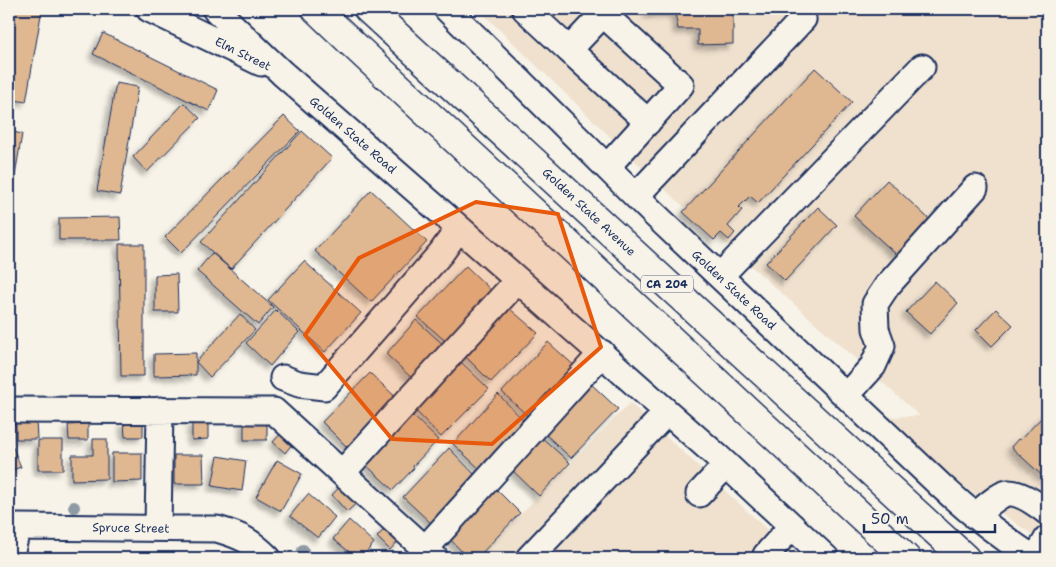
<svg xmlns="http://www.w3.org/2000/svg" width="1056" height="567" font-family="'Shantell Sans',sans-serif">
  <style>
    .built { fill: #f0e1ce }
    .building { fill: #dfb790; stroke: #1b2f5e; filter: url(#shadow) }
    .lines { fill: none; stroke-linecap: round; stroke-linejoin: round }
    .minor-casing { stroke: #1b2f5e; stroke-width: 29 }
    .highway-casing { stroke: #1b2f5e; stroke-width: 31 }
    .minor { stroke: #f7f3e8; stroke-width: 25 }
    .highway { stroke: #f7f3e8; stroke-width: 28 }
    .tree { fill: #8d9aa4 }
    .marked { fill: #e8590c; fill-opacity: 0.2; stroke: #e8590c; stroke-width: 4; stroke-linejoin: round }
    .labels { text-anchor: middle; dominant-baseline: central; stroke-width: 4.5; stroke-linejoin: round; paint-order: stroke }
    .shield { fill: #f7f3e8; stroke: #5d6a87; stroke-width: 1 }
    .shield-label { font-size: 11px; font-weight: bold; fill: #1b2f5e }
    .street-label { font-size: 12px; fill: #1b2f5e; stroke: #f7f3e8 }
  </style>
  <defs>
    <filter id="shadow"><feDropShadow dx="-4.5" dy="4.5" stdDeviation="2.5" flood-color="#0004"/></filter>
  </defs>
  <rect width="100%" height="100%" fill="#f7f3e8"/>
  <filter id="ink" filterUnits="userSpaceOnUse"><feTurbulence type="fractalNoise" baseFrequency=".02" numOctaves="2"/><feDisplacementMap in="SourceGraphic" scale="10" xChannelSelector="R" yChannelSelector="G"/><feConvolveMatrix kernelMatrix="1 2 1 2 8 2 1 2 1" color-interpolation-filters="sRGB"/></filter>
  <g filter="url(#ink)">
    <path class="built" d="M478 9H1047V545L964 487 878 417 920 416 663 188Z
      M630 403 798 558H477Z"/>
    <path class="building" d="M9 9H42L26 102 9 99Z
      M648 9H733V44L698 45V29H678L675 13 649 14Z
      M103 33 218 90 209 111 93 54Z
      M815 68 852 102 758 203 750 196 739 207 742 210 728 226 735 233 729 240 721 233 714 240 683 212Z
      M116 83 138 87 120 195 97 191Z
      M184 103 200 118 147 172 133 157Z
      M284 116 300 131 181 253 165 237Z
      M9 131 22 134 9 211Z
      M302 131 332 158 231 269 201 242Z
      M887 180 929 219 897 255 854 216Z
      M371 190 427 242 371 302 315 251Z
      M818 207 837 225 785 281 766 263Z
      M120 217 121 240H59V218Z
      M119 244H144V376H121Z
      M212 253 273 307 258 325 197 271Z
      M304 261 361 313 325 352 268 300Z
      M466 266 494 293 450 345 418 317Z
      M177 274 178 312H155V275Z
      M935 281 958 303 930 334 906 312Z
      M509 308 538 333 491 382 464 355Z
      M996 309 1013 325 992 346 976 330Z
      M276 310 299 332 270 366 246 343Z
      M240 314 255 330 210 377 196 362Z
      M416 320 447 348 416 382 386 354Z
      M548 342 578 369 531 419 502 392Z
      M196 353V375L154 376V354Z
      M458 359 489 389 441 437 413 408Z
      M370 373 400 401 350 450 322 422Z
      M589 382 618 409 571 458 542 431Z
      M498 394 527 424 483 472 453 444Z
      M1047 412V480L1011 447 1018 439 1020 440Z
      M410 413 438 440 413 466 414 468 393 490 363 462Z
      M16 420H36L37 439H16Z
      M244 421H267V440H244Z
      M124 422H143V437H125Z
      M192 422H208V439L192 440Z
      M88 424V440H69L68 425Z
      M286 428 297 438 285 453 273 442Z
      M540 436 570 463 539 496 510 468Z
      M9 438 21 467 9 471Z
      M93 439H107V479L72 480V455H93Z
      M38 440H63V470H38Z
      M449 448 477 477 433 525 403 497Z
      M112 453H142V481L112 482Z
      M174 455H203L204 484H174Z
      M218 456 246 461 242 491 212 486Z
      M277 460 302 474 281 511 256 497Z
      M344 482 362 498 347 512 332 495Z
      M492 485 520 513 477 558H468L445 534Z
      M308 494 335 517 318 538 290 516Z
      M349 520 374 543 362 558H357L333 539Z
      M390 523 403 536 390 550 377 537Z
      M396 552 399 558H382Z"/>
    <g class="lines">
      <g class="minor-casing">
        <path id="minor" d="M149 9 261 63
          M215 9 282 73 459 228 717 456 826 558
          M447 9 653 213 940 485C969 512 1000 536 1033 558
          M525 9 569 50 603 14 681 85 607 167
          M569 50 648 122
          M636 196 803 19 799 9
          M720 276 922 67
          M283 378 299 384 324 387 441 253 459 228
          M846 396 873 366 882 346 876 329 875 304 887 286 975 188
          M9 410 274 411 435 558
          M342 473 518 280
          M699 494 726 465
          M975 516C982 510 999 494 1008 493 1020 492 1038 505 1047 512
          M158 528 160 410
          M425 549 602 353
          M766 555 792 526
          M10 558 18 527 217 529C241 536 250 540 268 558
          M529 558 667 412
          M1036 558 1047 539"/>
      </g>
      <g class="highway-casing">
        <path id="highway" d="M316 9 359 50 906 558
          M368 9 965 558"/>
      </g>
      <use href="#minor" class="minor"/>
      <use href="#highway" class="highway"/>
    </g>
    <g class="tree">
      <circle cx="74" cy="507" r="6"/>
      <circle cx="303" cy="550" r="6"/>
    </g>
  </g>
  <path class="marked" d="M476 202 558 214 601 347 492 444 392 439 305 335 359 258Z"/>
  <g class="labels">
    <rect class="shield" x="641" y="275.5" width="52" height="17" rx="4"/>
    <g class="shield-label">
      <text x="667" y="284">CA 204</text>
    </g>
    <g class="street-label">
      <text transform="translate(243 54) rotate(26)">Elm Street</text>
      <text transform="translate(353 135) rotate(41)">Golden State Road</text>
      <text transform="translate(589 212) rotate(43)">Golden State Avenue</text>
      <text transform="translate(734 290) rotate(43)">Golden State Road</text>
      <text transform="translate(131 528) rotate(1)">Spruce Street</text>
    </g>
  </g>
  <rect width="1056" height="567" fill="none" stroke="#f7f3e8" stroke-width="30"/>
  <rect x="15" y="15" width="1026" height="537" fill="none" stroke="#1b2f5e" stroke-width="2" filter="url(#ink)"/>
  <path d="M864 524v8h131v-8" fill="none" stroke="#1b2f5e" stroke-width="2.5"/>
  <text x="871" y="524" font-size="15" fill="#1b2f5e" stroke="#f7f3e8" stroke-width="4" paint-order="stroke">50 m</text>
</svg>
